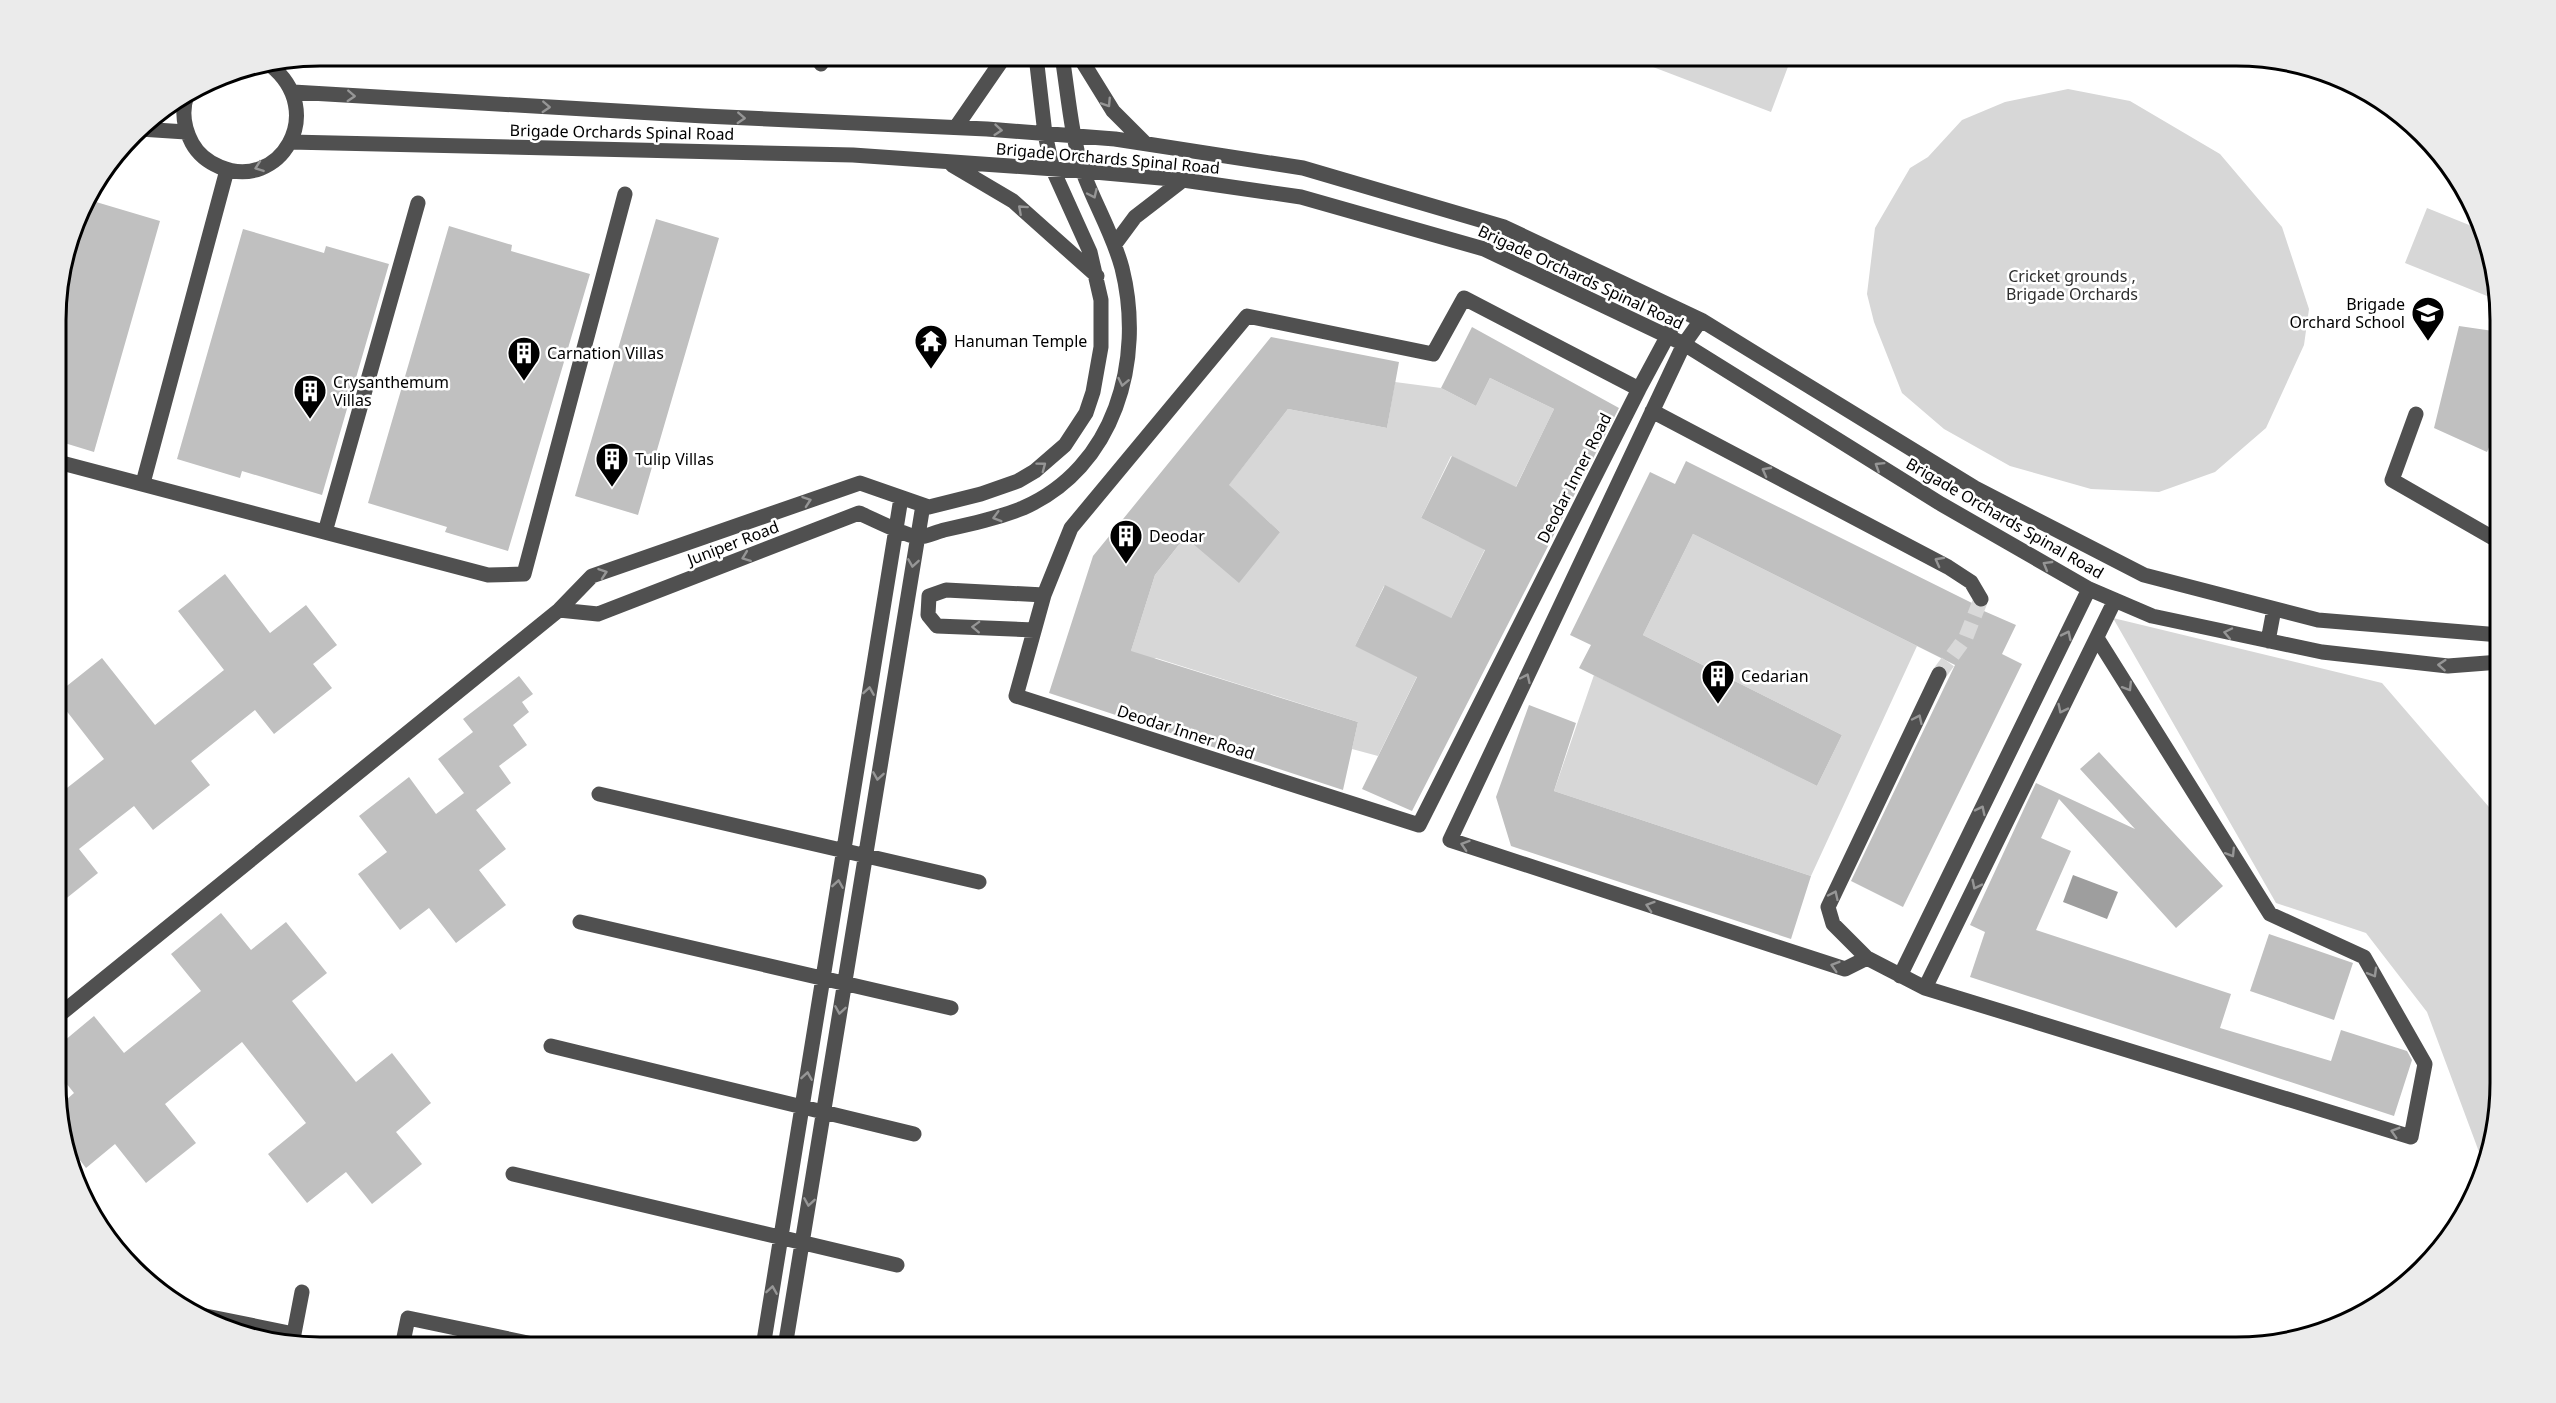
<svg xmlns="http://www.w3.org/2000/svg" width="2556" height="1403" font-family="'Noto Sans',sans-serif">
  <style>
    .green { fill: #d7d7d7 }
    .water { fill: #9e9e9e }
    .building { fill: #c0c0c0 }
    .lines { fill: none; stroke-linecap: round; stroke-linejoin: round }
    .minor-tunnel { stroke: #d9d9d9; stroke-width: 15; stroke-dasharray: 15 8; stroke-linecap: butt }
    .minor { stroke: #505050; stroke-width: 15 }
    .oneway { stroke: #969696 }
    .labels { text-anchor: middle; dominant-baseline: central; stroke-width: 5; stroke-linejoin: round; paint-order: stroke }
    .street-label { font-size: 16px; fill: #000; stroke: #fff }
    .park-label { font-size: 16px; fill: #2e2e2e; stroke: #fff }
    .poi-label { font-size: 16px; fill: #000; stroke: #fff; text-anchor: start }
    .rim { fill: none; stroke: #000; stroke-width: 3 }
  </style>
  <rect width="100%" height="100%" fill="#fff"/>
  <path class="green" d="M1657 56H1792L1771 112 1653 67Z
    M2068 89 2130 101 2220 154 2282 227 2309 309 2304 345 2266 428 2215 472 2159 492 2091 489 2010 466 1944 429 1902 393 1874 322 1867 294 1875 228 1910 168 1928 157 1962 120 2005 102Z
    M2427 208 2484 231 2499 296 2497 300 2405 263Z
    M1490 378 1554 409 1502 515 1490 475 1451 456 1421 518 1459 537 1489 541 1443 634 1384 586 1355 646 1428 654 1378 756 1352 749 1358 722 1156 658 1124 673 1155 575 1185 537 1280 532 1248 503 1213 505 1288 409 1387 428 1395 382 1441 388 1476 406Z
    M1693 534 1917 646 1811 876 1554 791 1594 675 1817 786 1842 735 1643 635Z
    M2113 618 2382 683 2495 814 2500 823V1100L2482 1160 2427 1012 2366 933 2276 903Z"/>
  <path class="water" d="M2073 875 2118 892 2107 919 2063 902Z"/>
  <path class="building" d="M86 199 160 221 94 452 58 441V286Z
    M656 219 719 238 638 515 575 496Z
    M449 226 512 245 511 251 590 274 508 551 445 532 447 527 368 503Z
    M243 229 324 253 326 246 389 264 322 495 242 471 240 478 177 459Z
    M2459 326 2500 332V421L2487 452 2434 428Z
    M1472 327 1619 408 1412 811 1362 789 1417 677 1355 646 1385 585 1451 618 1485 550 1421 518 1452 456 1516 487 1554 409 1490 378 1476 406 1441 388Z
    M1271 337 1399 362 1387 428 1288 409 1229 485 1280 532 1239 583 1185 537 1155 575 1131 651 1358 722 1343 790 1049 693 1093 556Z
    M1686 461 1972 603 1977 608 2016 625 2002 654 2022 664 1903 907 1851 881 1955 665 1693 534 1643 635 1842 735 1817 786 1579 668 1591 645 1570 635 1650 472 1675 484Z
    M225 574 270 633 306 605 337 645 313 664 332 688 274 734 255 710 191 761 210 785 153 830 134 806 79 849 98 873 58 905V795L104 759 58 700V693L102 658 155 725 224 670 178 611Z
    M519 676 533 694 522 702 529 712 513 725 527 745 499 766 511 783 476 810 506 849 479 870 506 905 456 943 429 908 400 930 358 874 387 852 359 816 409 777 436 814 464 793 438 759 473 732 463 719Z
    M1529 705 1576 723 1554 791 1811 876 1791 939 1511 846 1496 797Z
    M2099 752 2223 886 2176 928 2059 799 2041 838 2071 851 2036 930 2231 994 2220 1028 2331 1061 2341 1030 2407 1051 2412 1060 2394 1116 1970 977 1985 932 1970 925 2036 783 2135 829 2080 769Z
    M221 913 251 950 286 922 327 973 292 1001 356 1082 392 1053 431 1103 396 1132 422 1164 372 1204 346 1172 307 1203 268 1154 306 1123 242 1042 165 1104 196 1143 146 1183 115 1144 86 1168 69 1146 58 1117V1107L74 1093 58 1073V1046L94 1016 124 1053 201 991 171 954Z
    M2269 934 2353 963 2334 1020 2250 991Z"/>
  <g class="lines">
    <path class="minor-tunnel" d="M1939 674 1966 637 1981 599"/>
    <path class="minor" d="M1079 56 1113 111 1145 143
      M658 59 659 56
      M821 64 823 56
      M293 92 704 116 987 129 1115 139 1303 168 1504 227 1701 320 1975 488 2144 575 2318 620 2500 635
      M187 95C181 112 184 128 192 143 198 154 208 162 220 167 279 192 329 112 270 65
      M956 127 1005 56
      M140 129 186 132
      M290 142 853 155 1083 171 1183 180 1301 197 1484 249 1684 344 1941 504 2089 589 2152 616 2322 652 2448 666 2500 662
      M952 165 1013 201 1097 276
      M1115 244 1135 217 1183 180
      M1701 320 1684 344 1450 840 1845 969 1867 958 1925 988 2411 1137 2425 1064 2364 957 2270 914 2097 638
      M1639 389 1464 298 1433 354 1247 316 1071 528 1044 595 1016 696 1419 825 1639 389 1681 311
      M1652 411 1948 567 1971 582 1981 599
      M2416 414 2392 480 2500 542
      M58 462 488 575 524 574 625 194
      M143 483 227 170
      M325 532 418 203
      M559 610 598 614 859 513C871 518 908 537 918 537 926 537 936 532 944 530 971 524 998 518 1023 508 1115 468 1145 360 1122 268 1113 234 1095 205 1083 172 1071 135 1068 93 1062 56
      M1034 630 937 626 928 615 929 596 946 590 1044 595
      M2268 641 2274 609
      M599 794 979 882
      M580 922 951 1008
      M1867 958 1833 924 1828 907 1939 674
      M1900 976 2089 589
      M1925 988 2115 600
      M58 1016 559 610 592 576 860 483 929 507 981 494 1018 481 1035 471 1065 445 1086 413 1093 392 1101 347V300L1090 252 1053 170 1045 134 1036 56
      M551 1046 914 1134
      M513 1174 897 1265
      M191 1313 294 1334
      M292 1344 302 1292
      M402 1347 408 1318 547 1347
      M763 1347 901 498
      M785 1347 923 505"/>
  </g>
  <defs><path id="oneway-chevron" d="M-2-3.5L2.5 0L-2 3.5" fill="none" stroke-width="1.6" stroke-linecap="round" stroke-linejoin="round" transform="scale(1.5)"/></defs>
  <g class="oneway">
    <use href="#oneway-chevron" transform="translate(351 96) rotate(3)"/>
    <use href="#oneway-chevron" transform="translate(1107 103) rotate(57)"/>
    <use href="#oneway-chevron" transform="translate(546 107) rotate(3)"/>
    <use href="#oneway-chevron" transform="translate(741 118) rotate(3)"/>
    <use href="#oneway-chevron" transform="translate(998 130) rotate(5)"/>
    <use href="#oneway-chevron" transform="translate(259 167) rotate(160)"/>
    <use href="#oneway-chevron" transform="translate(1093 194) rotate(65)"/>
    <use href="#oneway-chevron" transform="translate(1022 209) rotate(-138)"/>
    <use href="#oneway-chevron" transform="translate(1123 382) rotate(102)"/>
    <use href="#oneway-chevron" transform="translate(1042 466) rotate(-37)"/>
    <use href="#oneway-chevron" transform="translate(1879 466) rotate(-148)"/>
    <use href="#oneway-chevron" transform="translate(1766 471) rotate(-152)"/>
    <use href="#oneway-chevron" transform="translate(807 501) rotate(-19)"/>
    <use href="#oneway-chevron" transform="translate(997 517) rotate(164)"/>
    <use href="#oneway-chevron" transform="translate(746 557) rotate(159)"/>
    <use href="#oneway-chevron" transform="translate(1939 561) rotate(-152)"/>
    <use href="#oneway-chevron" transform="translate(913 563) rotate(99)"/>
    <use href="#oneway-chevron" transform="translate(2047 565) rotate(-150)"/>
    <use href="#oneway-chevron" transform="translate(603 573) rotate(-19)"/>
    <use href="#oneway-chevron" transform="translate(976 627) rotate(-178)"/>
    <use href="#oneway-chevron" transform="translate(2228 633) rotate(-168)"/>
    <use href="#oneway-chevron" transform="translate(2067 635) rotate(-64)"/>
    <use href="#oneway-chevron" transform="translate(2442 665) rotate(-176)"/>
    <use href="#oneway-chevron" transform="translate(1526 678) rotate(-65)"/>
    <use href="#oneway-chevron" transform="translate(2128 687) rotate(58)"/>
    <use href="#oneway-chevron" transform="translate(869 691) rotate(-81)"/>
    <use href="#oneway-chevron" transform="translate(2062 709) rotate(116)"/>
    <use href="#oneway-chevron" transform="translate(1918 719) rotate(-65)"/>
    <use href="#oneway-chevron" transform="translate(878 776) rotate(99)"/>
    <use href="#oneway-chevron" transform="translate(1981 810) rotate(-64)"/>
    <use href="#oneway-chevron" transform="translate(1465 845) rotate(-162)"/>
    <use href="#oneway-chevron" transform="translate(2231 853) rotate(58)"/>
    <use href="#oneway-chevron" transform="translate(838 884) rotate(-81)"/>
    <use href="#oneway-chevron" transform="translate(1976 885) rotate(116)"/>
    <use href="#oneway-chevron" transform="translate(1834 895) rotate(-65)"/>
    <use href="#oneway-chevron" transform="translate(1650 906) rotate(-162)"/>
    <use href="#oneway-chevron" transform="translate(1835 966) rotate(-163)"/>
    <use href="#oneway-chevron" transform="translate(2373 973) rotate(60)"/>
    <use href="#oneway-chevron" transform="translate(840 1010) rotate(99)"/>
    <use href="#oneway-chevron" transform="translate(807 1076) rotate(-81)"/>
    <use href="#oneway-chevron" transform="translate(2395 1132) rotate(-163)"/>
    <use href="#oneway-chevron" transform="translate(809 1202) rotate(99)"/>
    <use href="#oneway-chevron" transform="translate(772 1290) rotate(-81)"/>
  </g>
  <defs>
    <g id="school-pin" transform="scale(1.725)"><path d="M0 17L-7.5 6A9.5 9.5 0 1 1 7.5 6Z" fill="#000" stroke="#fff"/><path d="M0-5L7-2L0 1L-7-2ZM-4 1L0 2.5L4 1V4Q0 6-4 4Z" fill="#fff"/></g>
    <g id="temple-pin" transform="scale(1.725)"><path d="M0 17L-7.5 6A9.5 9.5 0 1 1 7.5 6Z" fill="#000" stroke="#fff"/><path d="M0-6L5-2H3V0L6.5 2.5H4V6H1.5V3h-3V6H-4V2.5H-6.5L-3 0V-2H-5Z" fill="#fff"/></g>
    <g id="building-pin" transform="scale(1.725)"><path d="M0 17L-7.5 6A9.5 9.5 0 1 1 7.5 6Z" fill="#000" stroke="#fff"/><path d="M-4-6H4V6H1V3H-1V6H-4ZM-2.5-4.3h1.7v1.8h-1.7ZM.8-4.3h1.7v1.8H.8ZM-2.5-1h1.7V.8h-1.7ZM.8-1h1.7V.8H.8Z" fill="#fff"/></g>
  </defs>
  <g fill-rule="evenodd">
    <use href="#school-pin" x="2428" y="313"/>
    <use href="#temple-pin" x="931" y="341"/>
    <use href="#building-pin" x="524" y="353"/>
    <use href="#building-pin" x="310" y="391"/>
    <use href="#building-pin" x="612" y="459"/>
    <use href="#building-pin" x="1126" y="536"/>
    <use href="#building-pin" x="1718" y="676"/>
  </g>
  <g class="labels">
    <g class="street-label">
      <text transform="translate(622 132) rotate(1)">Brigade Orchards Spinal Road</text>
      <text transform="translate(1108 158) rotate(5)">Brigade Orchards Spinal Road</text>
      <text transform="translate(1581 277) rotate(25)">Brigade Orchards Spinal Road</text>
      <text transform="translate(1574 478) rotate(-63)">Deodar Inner Road</text>
      <text transform="translate(2005 518) rotate(30)">Brigade Orchards Spinal Road</text>
      <text transform="translate(733 543) rotate(-21)">Juniper Road</text>
      <text transform="translate(1186 732) rotate(18)">Deodar Inner Road</text>
    </g>
    <g class="park-label">
      <text x="2072" y="276">Cricket grounds ,<tspan x="2072" dy="18">Brigade Orchards</tspan></text>
    </g>
    <g class="poi-label">
      <text x="2405" y="304" text-anchor="end">Brigade<tspan x="2405" dy="18">Orchard School</tspan></text>
      <text x="954" y="341">Hanuman Temple</text>
      <text x="547" y="353">Carnation Villas</text>
      <text x="333" y="382">Crysanthemum<tspan x="333" dy="18">Villas</tspan></text>
      <text x="635" y="459">Tulip Villas</text>
      <text x="1149" y="536">Deodar</text>
      <text x="1741" y="676">Cedarian</text>
    </g>
  </g>
  <path d="M0 0H2556V1403H0ZM320 66H2236A254 254 0 0 1 2490 320V1083A254 254 0 0 1 2236 1337H320A254 254 0 0 1 66 1083V320A254 254 0 0 1 320 66Z" fill="#ebebeb" fill-rule="evenodd"/>
  <path class="rim" d="M320 66H2236A254 254 0 0 1 2490 320V1083A254 254 0 0 1 2236 1337H320A254 254 0 0 1 66 1083V320A254 254 0 0 1 320 66Z"/>
</svg>
